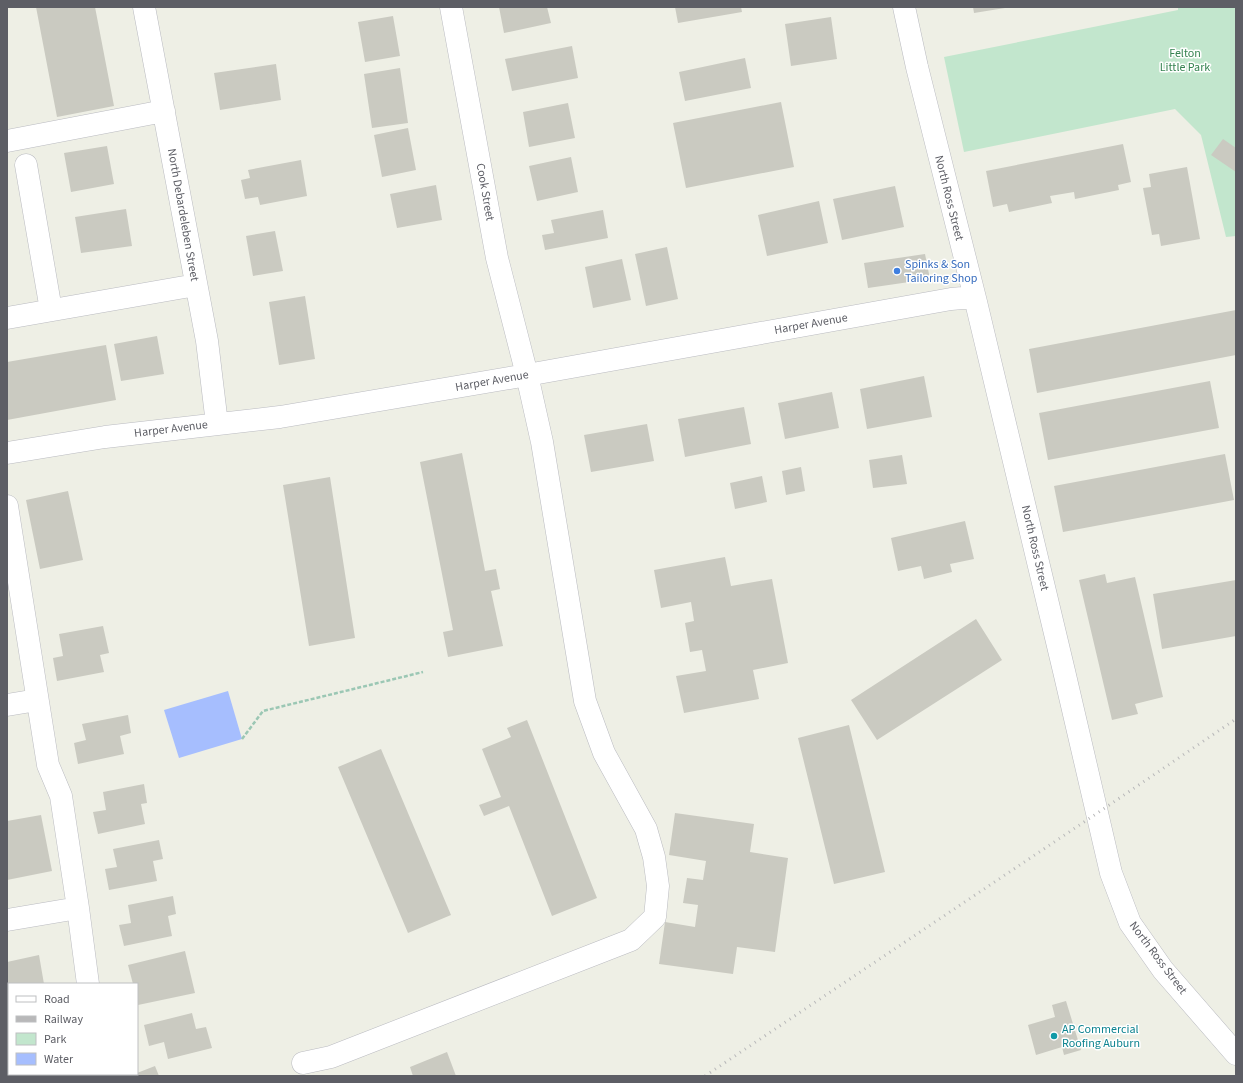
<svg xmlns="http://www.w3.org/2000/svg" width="1243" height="1083" font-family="'Source Sans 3',sans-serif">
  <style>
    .green { fill: #c2e6cd }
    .water { fill: #a6befe }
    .building { fill: #cacac1 }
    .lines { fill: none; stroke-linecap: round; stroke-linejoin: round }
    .minor-casing { stroke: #babbc1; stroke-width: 23 }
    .path { stroke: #9bc7b4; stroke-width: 2.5; stroke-dasharray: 4 2; stroke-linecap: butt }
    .minor { stroke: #fff; stroke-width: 22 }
    .rail { stroke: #b8b8b9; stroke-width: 3; stroke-dasharray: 1 5; stroke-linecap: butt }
    .shop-dot { fill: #3f7fe0; stroke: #fff; stroke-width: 1.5 }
    .culture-dot { fill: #0f9aa8; stroke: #fff; stroke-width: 1.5 }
    .labels { text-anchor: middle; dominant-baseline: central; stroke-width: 3; stroke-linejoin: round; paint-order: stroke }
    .park-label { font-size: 12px; fill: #368351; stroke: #fff }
    .street-label { font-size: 12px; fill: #5d5e65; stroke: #fff }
    .shop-label { font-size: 12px; fill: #366cbe; stroke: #fff; text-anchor: start }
    .culture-label { font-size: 12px; fill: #0d838f; stroke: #fff; text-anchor: start }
  </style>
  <rect width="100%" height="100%" fill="#eeefe5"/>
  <path class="green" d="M1178 7H1236V236L1226 237 1201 135 1175 109 964 152 944 57 1178 10Z"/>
  <path class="water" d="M228 691 242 739 179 758 164 710Z"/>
  <path class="building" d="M36 7H95L114 106 57 117Z
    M499 7H547L551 23 504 33Z
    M675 7H741L742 12 678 23Z
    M973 7H1005V8L974 13Z
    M393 16 400 56 365 62 358 22Z
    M831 17 837 59 791 66 785 24Z
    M572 46 578 78 512 91 505 59Z
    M745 58 751 88 685 101 679 72Z
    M276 64 281 100 220 110 214 73Z
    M400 68 408 123 372 128 364 74Z
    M781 102 794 167 686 188 673 123Z
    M568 103 575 138 529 147 523 112Z
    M408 128 416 170 382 177 374 135Z
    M1223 139 1236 148V172L1211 155Z
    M1123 144 1131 182 1118 185 1119 190 1075 199 1074 192 1050 196 1052 203 1009 212 1007 204 993 207 986 171Z
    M107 146 114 184 71 192 64 153Z
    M571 157 578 192 537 201 529 166Z
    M301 160 307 196 260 205 258 197 245 199 241 180 250 178 248 170Z
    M1187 167 1200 239 1161 246 1159 234 1152 235 1143 188 1151 187 1149 174Z
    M436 185 442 220 397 228 390 194Z
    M895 186 904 227 842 240 833 199Z
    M819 201 828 243 767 256 758 215Z
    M126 209 132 246 81 253 75 217Z
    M603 210 608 238 545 250 542 235 554 233 551 220Z
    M275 231 283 271 253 276 246 236Z
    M667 247 678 299 646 306 635 254Z
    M925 254 930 279 868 288 864 263Z
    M622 259 631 300 593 308 585 267Z
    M305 296 315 359 279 365 269 302Z
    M1236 310V355L1037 393 1029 349Z
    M157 336 164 374 121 381 114 344Z
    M106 345 116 400 7 420V362Z
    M924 376 932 417 867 429 860 389Z
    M1210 381 1219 428 1048 460 1039 413Z
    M832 392 839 428 785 439 778 403Z
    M744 407 751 444 685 457 678 419Z
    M647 424 654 461 591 472 584 435Z
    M462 453 485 571 496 569 500 589 491 591 503 646 448 657 443 632 453 630 420 462Z
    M1225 454 1234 500 1063 532 1054 486Z
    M902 455 907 484 873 488 869 460Z
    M801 467 805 491 786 495 782 471Z
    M762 476 767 502 735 509 730 483Z
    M330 477 355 638 309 646 283 485Z
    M68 491 83 560 40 569 26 500Z
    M965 521 974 559 950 564 952 572 924 579 921 566 898 571 891 538Z
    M725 557 731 586 772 579 788 663 753 670 759 699 684 713 676 676 706 671 702 650 690 652 685 623 694 621 691 602 661 608 654 570Z
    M1105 574 1107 583 1135 577 1163 697 1135 704 1138 714 1112 720 1079 580Z
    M1236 580V636L1162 649 1153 594Z
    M976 619 1002 660 877 740 851 700Z
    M103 626 109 653 100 655 104 672 57 681 53 658 63 656 59 634Z
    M128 715 131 733 120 736 124 754 78 764 74 743 86 740 82 724Z
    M527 720 597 898 552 916 509 806 484 816 479 805 501 797 482 749 511 737 507 728Z
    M849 725 885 872 834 884 798 738Z
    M381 749 451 915 408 933 338 767Z
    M144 784 147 803 141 804 145 824 98 834 93 812 106 810 103 792Z
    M675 813 754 824 750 852 788 858 775 952 737 947 733 974 659 964 665 922 695 927 698 905 683 903 687 878 703 880 706 861 669 855Z
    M41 815 52 871 7 880V821Z
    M159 840 163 859 153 861 157 881 109 890 105 869 117 867 113 849Z
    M173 896 176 914 168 916 172 936 124 946 119 925 131 923 128 905Z
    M185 951 195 993 138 1005 137 1001V984H133L128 965Z
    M39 955 44 984H9V1020L7 1021V962Z
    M1066 1001 1081 1050 1064 1055 1062 1047 1036 1055 1028 1025 1055 1017 1052 1005Z
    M192 1013 196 1029 206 1027 212 1048 168 1059 164 1042 149 1046 144 1025Z
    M447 1052 456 1076H413L410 1067Z
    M155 1066 159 1076H129L137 1074V1073Z"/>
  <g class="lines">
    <g class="minor-casing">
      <path id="minor" d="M144 7 207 341 217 424
        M904 7 917 67 976 302 1064 671 1111 873 1130 923 1163 970 1236 1054
        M7 141 164 111
        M26 165 51 310
        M7 318 196 285
        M7 453 105 437 280 417 527 375 951 299 974 297
        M7 506 48 765 61 796 78 908 88 984
        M7 705 37 700
        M7 920 78 908
        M7 1048 9 1047
        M303 1063 331 1057 631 940 655 917 658 886 654 857 646 829 604 753 585 701 542 442 527 375 497 258 451 7
        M64 1074V1076"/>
    </g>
    <path class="path" d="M1235 114H1236
      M242 739 263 711 423 672"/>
    <use href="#minor" class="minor"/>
    <path class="rail" d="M705 1076 1096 814 1236 719"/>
  </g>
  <circle class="shop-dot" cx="897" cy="271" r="4"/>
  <circle class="culture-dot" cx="1054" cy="1036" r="4"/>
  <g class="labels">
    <g class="park-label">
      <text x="1185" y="53">Felton<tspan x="1185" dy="14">Little Park</tspan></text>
    </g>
    <g class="street-label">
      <text transform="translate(485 192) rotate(80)">Cook Street</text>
      <text transform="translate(949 198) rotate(76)">North Ross Street</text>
      <text transform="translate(183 215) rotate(80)">North Debardeleben Street</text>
      <text transform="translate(811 324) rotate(-10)">Harper Avenue</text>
      <text transform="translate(492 381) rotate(-10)">Harper Avenue</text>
      <text transform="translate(171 429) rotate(-7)">Harper Avenue</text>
      <text transform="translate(1035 548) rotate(77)">North Ross Street</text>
      <text transform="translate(1158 958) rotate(53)">North Ross Street</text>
    </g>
    <g class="shop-label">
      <text x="905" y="264">Spinks &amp; Son<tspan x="905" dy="14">Tailoring Shop</tspan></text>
    </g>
    <g class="culture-label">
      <text x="1062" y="1029">AP Commercial<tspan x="1062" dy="14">Roofing Auburn</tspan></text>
    </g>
  </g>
  <rect width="1243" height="1083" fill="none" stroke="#5d5e65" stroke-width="16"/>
  <rect x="8" y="983" width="130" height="92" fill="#ffffff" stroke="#bebfc1"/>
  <rect x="16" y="996" width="20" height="6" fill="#ffffff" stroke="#bebfc1"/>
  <text x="44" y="1003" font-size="12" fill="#5d5e65">Road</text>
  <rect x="16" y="1016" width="20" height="6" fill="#b8b8b9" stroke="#bebfc1"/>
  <text x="44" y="1023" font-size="12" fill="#5d5e65">Railway</text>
  <rect x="16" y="1033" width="20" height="12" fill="#c2e6cd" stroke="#bebfc1"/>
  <text x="44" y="1043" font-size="12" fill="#5d5e65">Park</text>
  <rect x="16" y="1053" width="20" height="12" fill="#a6befe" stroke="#bebfc1"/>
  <text x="44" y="1063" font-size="12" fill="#5d5e65">Water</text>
</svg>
